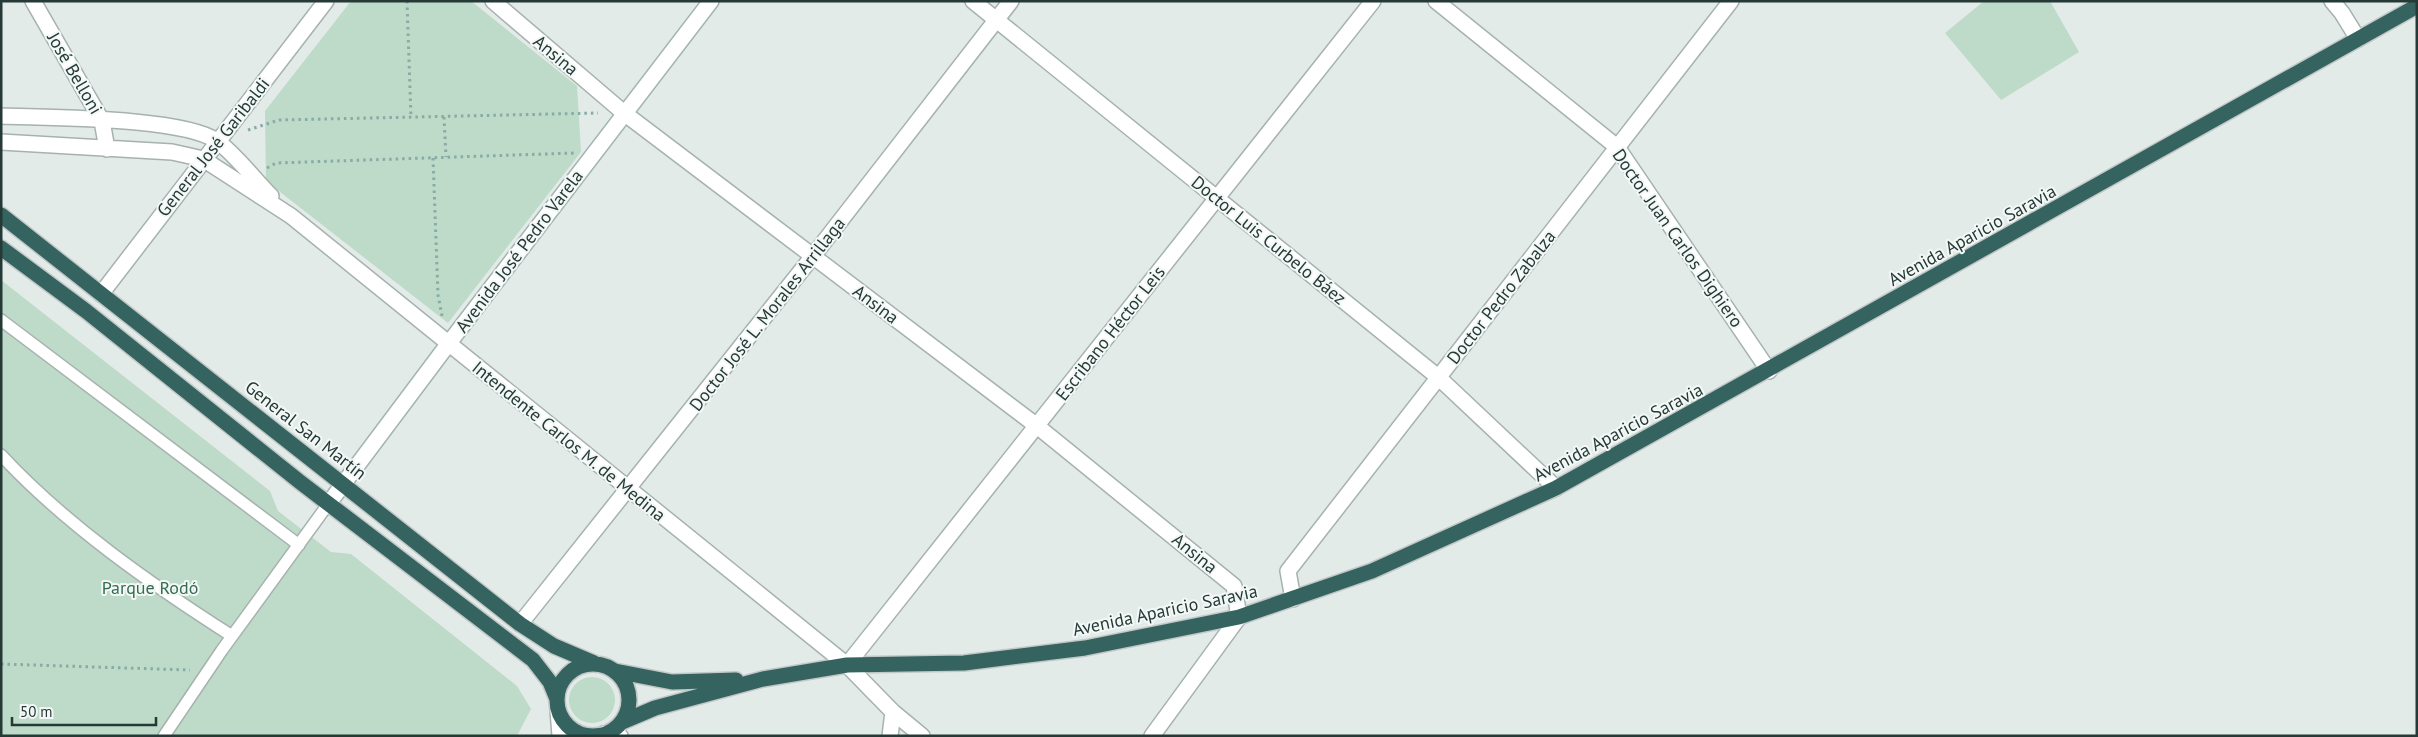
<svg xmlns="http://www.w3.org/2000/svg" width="2418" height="737" font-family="'PT Sans',sans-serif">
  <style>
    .green { fill: #bedac9 }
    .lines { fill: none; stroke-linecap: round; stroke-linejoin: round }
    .lane-casing { stroke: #a6b2af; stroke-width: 14 }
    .street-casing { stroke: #a6b2af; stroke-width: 18 }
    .secondary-casing { stroke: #a3b5b1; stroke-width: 18 }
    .highway-casing { stroke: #c2c8c7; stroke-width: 18 }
    .path { stroke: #87aba5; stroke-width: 3; stroke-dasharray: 2.5 4; stroke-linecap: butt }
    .lane { stroke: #fff; stroke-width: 11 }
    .street { stroke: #fff; stroke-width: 15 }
    .secondary { stroke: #fff; stroke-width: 15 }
    .highway { stroke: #346360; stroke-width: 15 }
    .labels { text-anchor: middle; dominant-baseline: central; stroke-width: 4; stroke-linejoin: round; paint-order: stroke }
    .street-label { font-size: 18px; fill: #253a37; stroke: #f3f8f6 }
    .park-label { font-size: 18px; fill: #336c52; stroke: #f3f8f6 }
  </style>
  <rect width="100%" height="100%" fill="#e3ebe8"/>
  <path class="green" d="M351 1H471L577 86 581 152 448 323 266 181 265 111Z
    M1984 1H2050L2079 52 2001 100 1945 33Z
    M1 280 270 491 278 511 331 552 351 554 517 686 531 709 517 736H1Z
    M569 700a23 23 0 1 1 46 0a23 23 0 1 1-46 0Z"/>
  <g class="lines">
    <g class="lane-casing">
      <path id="lane" d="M1 320 299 545
        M1 455C66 525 152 585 232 636
        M164 736 222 650 329 503"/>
    </g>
    <g class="street-casing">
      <path id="street" d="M33 1 102 121 107 149
        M493 1 624 113 1037 426 1234 586 1239 617 1152 736
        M973 1 1438 377 1556 488
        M1436 1 1617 147 1769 371
        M2332 1 2342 13 2358 39
        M1 116C48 118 182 117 217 141 234 153 255 180 271 196
        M1 142 172 152 190 156 203 159 291 216 847 665 893 712 922 736
        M101 294 326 1
        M1293 599 1288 571 1731 1
        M520 624 813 256 1011 1
        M847 665 1373 1
        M558 710 560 736
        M614 730 620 736
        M602 736 603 734
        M890 736 893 712"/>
    </g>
    <g class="secondary-casing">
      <path id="secondary" d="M329 503 449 343 711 1"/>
    </g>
    <g class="highway-casing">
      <path id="highway" d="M1 215 520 624 554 646 594 663
        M1 248 86 311 300 482 533 660 550 682 557 699
        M557 700a36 36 0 1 1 72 0a36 36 0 1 1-72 0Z
        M615 671 672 682 736 680
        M622 722 655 708 763 679 847 665 964 663 1085 648 1239 617 1372 571 1556 488 2417 6"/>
    </g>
    <path class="path" d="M407 1 411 118
      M444 117 446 157
      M248 130 279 120 598 113
      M433 158 438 295 442 316
      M267 168 276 163 575 153
      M1 664 190 670"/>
    <use href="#lane" class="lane"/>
    <use href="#street" class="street"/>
    <use href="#secondary" class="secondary"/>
    <use href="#highway" class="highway"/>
  </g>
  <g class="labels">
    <g class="street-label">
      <text transform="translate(556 55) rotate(40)">Ansina</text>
      <text transform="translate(75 73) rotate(60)">José Belloni</text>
      <text transform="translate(213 147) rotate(-52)">General José Garibaldi</text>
      <text transform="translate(1972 235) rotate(-29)">Avenida Aparicio Saravia</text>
      <text transform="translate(1678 238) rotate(55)">Doctor Juan Carlos Dighiero</text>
      <text transform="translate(1269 240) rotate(39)">Doctor Luis Curbelo Báez</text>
      <text transform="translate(519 251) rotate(-53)">Avenida José Pedro Varela</text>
      <text transform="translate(1501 297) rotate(-52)">Doctor Pedro Zabalza</text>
      <text transform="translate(876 304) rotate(37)">Ansina</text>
      <text transform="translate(767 314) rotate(-52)">Doctor José L. Morales Arrillaga</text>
      <text transform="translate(1110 333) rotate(-52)">Escribano Héctor Leis</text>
      <text transform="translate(306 430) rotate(38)">General San Martín</text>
      <text transform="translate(1618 432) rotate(-28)">Avenida Aparicio Saravia</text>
      <text transform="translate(569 441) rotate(39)">Intendente Carlos M. de Medina</text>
      <text transform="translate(1195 553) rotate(39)">Ansina</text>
      <text transform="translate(1165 610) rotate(-12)">Avenida Aparicio Saravia</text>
    </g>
    <g class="park-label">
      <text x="150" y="587">Parque Rodó</text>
    </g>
  </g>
  <rect width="2418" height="737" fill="none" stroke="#253a37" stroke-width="5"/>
  <path d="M12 717v8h144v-8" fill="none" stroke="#253a37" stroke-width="2.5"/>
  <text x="20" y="717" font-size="15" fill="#253a37" stroke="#f3f8f6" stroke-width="4" paint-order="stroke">50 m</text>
</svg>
